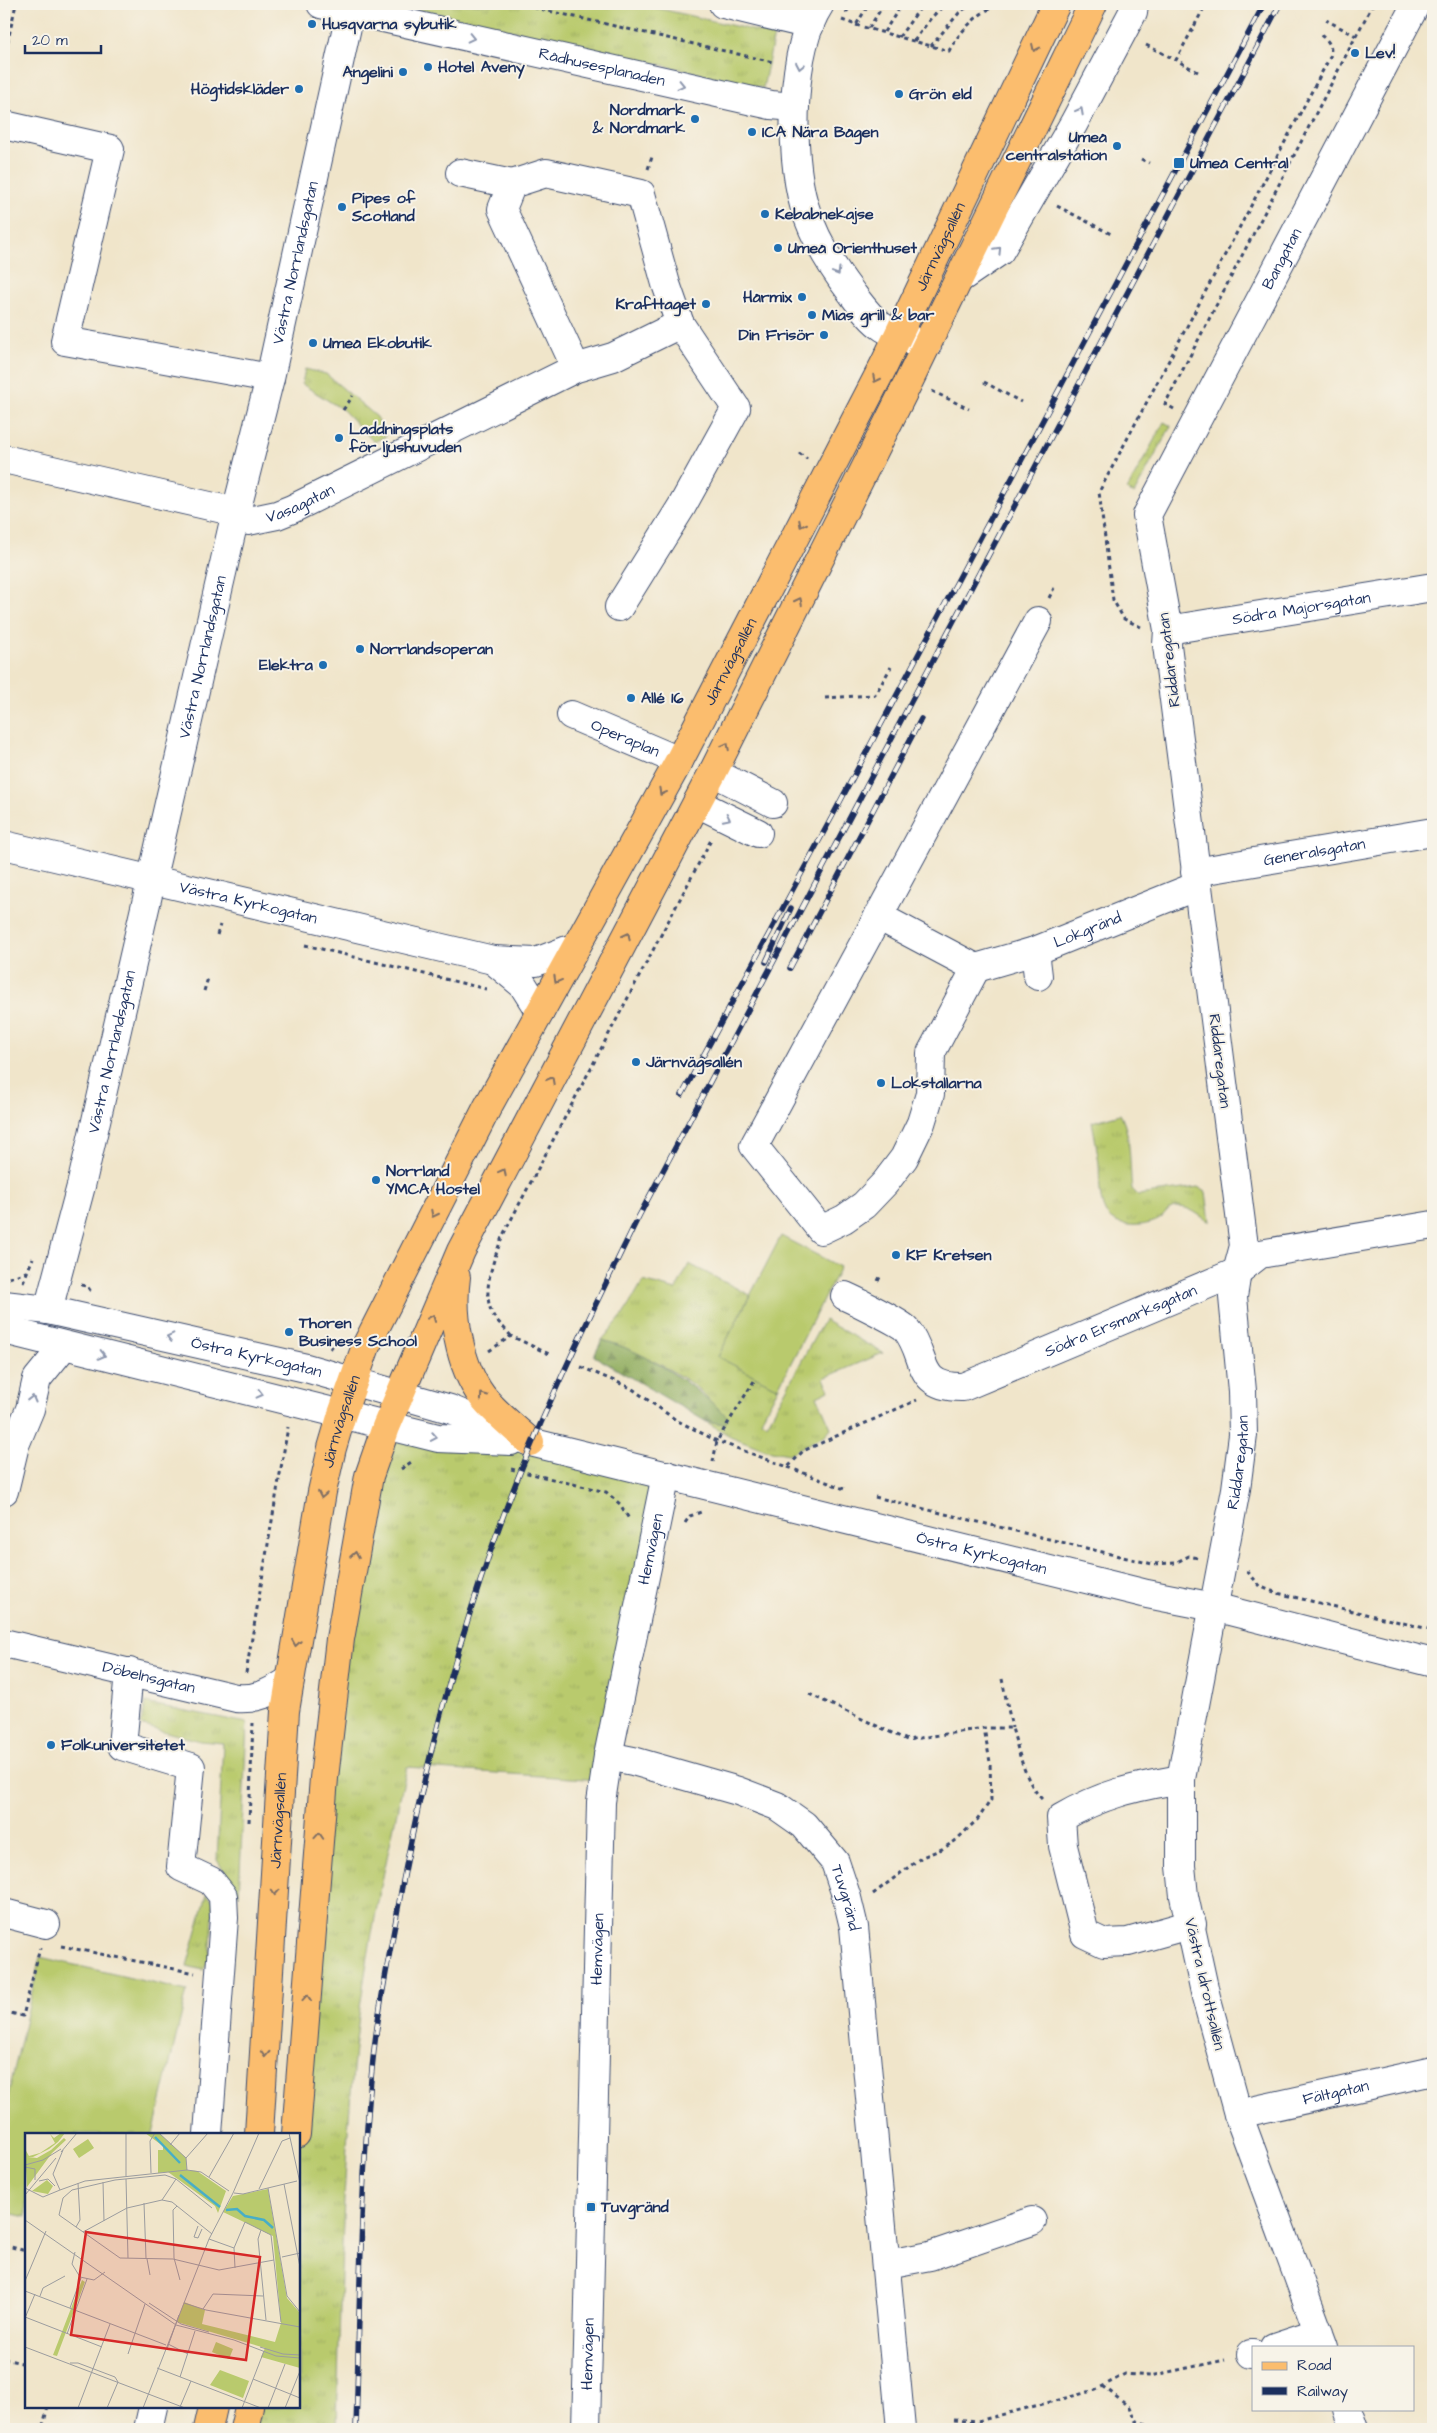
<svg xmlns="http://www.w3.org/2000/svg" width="1437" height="2433" font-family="'Architects Daughter',sans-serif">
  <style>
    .grass { fill: url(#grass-tufts); stroke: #6a7c66 }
    .forest { fill: url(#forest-firs); stroke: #566e5f }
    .pitch { fill: #b9ca6d; stroke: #6a7c66 }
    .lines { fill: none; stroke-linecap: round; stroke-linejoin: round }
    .minor-casing { stroke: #3b4a6e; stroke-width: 30 }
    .major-casing { stroke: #3b4a6e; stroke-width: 30 }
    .path { stroke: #3b4a6e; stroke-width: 3; stroke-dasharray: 4 4; stroke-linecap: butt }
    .minor { stroke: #fff; stroke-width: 28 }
    .major { stroke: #fbbd6e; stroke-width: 28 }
    .rail-casing { stroke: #1b2f5e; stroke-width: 5.5 }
    .rail { stroke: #f7f3e8; stroke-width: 4; stroke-dasharray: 11; stroke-linecap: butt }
    .oneway { stroke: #8d97ae }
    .oneway2 { stroke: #806f65 }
    .poi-dot { fill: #1f6fb2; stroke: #f7f3e8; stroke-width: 2 }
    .labels { text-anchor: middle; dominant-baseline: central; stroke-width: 4; stroke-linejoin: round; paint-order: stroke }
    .poi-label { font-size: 16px; font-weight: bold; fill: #1b2f5e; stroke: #f7f3e8; text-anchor: start }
    .street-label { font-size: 16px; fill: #1b2f5e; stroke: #f7f3e8 }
    .inset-river { fill: none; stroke: #48aec7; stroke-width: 2.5 }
    .inset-road { fill: none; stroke: #9b9c9f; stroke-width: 1 }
    .view { fill: #d62828; fill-opacity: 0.15; stroke: #d62828; stroke-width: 2.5 }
    .inset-edge { fill: none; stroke: #1b2f5e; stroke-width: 2.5 }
  </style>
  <defs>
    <pattern id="grass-tufts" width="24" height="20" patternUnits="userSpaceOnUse" patternTransform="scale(1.25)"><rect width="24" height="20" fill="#b9ca6d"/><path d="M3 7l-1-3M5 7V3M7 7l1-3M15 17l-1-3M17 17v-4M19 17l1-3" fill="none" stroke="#9eae61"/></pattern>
    <pattern id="forest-firs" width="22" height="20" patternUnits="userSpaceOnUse" patternTransform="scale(1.25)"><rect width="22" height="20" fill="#92ae60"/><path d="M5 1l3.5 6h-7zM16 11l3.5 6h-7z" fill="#768e52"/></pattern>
  </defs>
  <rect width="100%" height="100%" fill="#f7f3e8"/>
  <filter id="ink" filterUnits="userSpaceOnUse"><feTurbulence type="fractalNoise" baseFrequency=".02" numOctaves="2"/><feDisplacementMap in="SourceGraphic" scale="10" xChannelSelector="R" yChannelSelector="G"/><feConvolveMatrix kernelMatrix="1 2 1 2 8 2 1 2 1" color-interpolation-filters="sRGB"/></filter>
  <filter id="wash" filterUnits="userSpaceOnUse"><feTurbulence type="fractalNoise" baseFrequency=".0096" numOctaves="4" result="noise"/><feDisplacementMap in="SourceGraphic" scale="20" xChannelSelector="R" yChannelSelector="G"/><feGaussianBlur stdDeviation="1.12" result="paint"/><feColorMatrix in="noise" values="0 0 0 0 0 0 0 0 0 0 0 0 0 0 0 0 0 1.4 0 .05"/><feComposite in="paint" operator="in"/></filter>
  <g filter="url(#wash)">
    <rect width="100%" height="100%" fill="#f0e5ca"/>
    <path class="grass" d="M394 4H639L774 35 763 88Z
      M305 369 326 374 377 417 386 436 374 442 343 410 302 384Z
      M1164 422 1171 426 1134 494 1127 490Z
      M1120 1114C1132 1135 1129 1165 1132 1189L1138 1195 1198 1187 1206 1192 1210 1222C1199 1216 1190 1206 1176 1207 1166 1208 1166 1216 1158 1220 1145 1227 1114 1229 1106 1213 1098 1199 1100 1180 1099 1164 1097 1150 1095 1136 1092 1122Z
      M689 1264 750 1295 718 1357 778 1388 761 1420 767 1424 824 1320 883 1353 824 1378 829 1390 817 1396 831 1428 825 1435 789 1454 766 1450 730 1436 705 1421 725 1424C720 1416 716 1408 710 1401 692 1377 631 1348 602 1340L623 1315 643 1281 676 1290Z
      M386 1427 666 1475 600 1780 407 1767C386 1860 365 1954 355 2049 342 2175 340 2303 337 2429H244L249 2407H299V2134L324 1778Z
      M146 1703 247 1723 239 1895 217 1860 223 1743 200 1741 140 1725Z
      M207 1894 214 1902 210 1959 203 1970 187 1966Z"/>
    <path class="forest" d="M602 1340C650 1353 692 1384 728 1417L725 1424 705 1421 594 1356Z"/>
    <path class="pitch" d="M781 1236 840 1267 778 1388 718 1357Z
      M40 1957 187 1991 153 2134H26V2217L4 2212V2114Z"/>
  </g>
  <g filter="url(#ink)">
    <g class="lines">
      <g class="minor-casing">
        <g id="minor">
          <path id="s1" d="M321 4 771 105 795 107"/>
          <path d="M723 4 810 25"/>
          <path d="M820 4C790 50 789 153 804 205 813 236 832 267 851 292 860 304 871 320 884 328 897 337 912 340 927 345"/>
          <path d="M4 125 110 149 65 341 270 378"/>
          <path d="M460 173 512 184"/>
          <path d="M959 279 1000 251 1074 123 1133 12 1134 4"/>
          <path id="s2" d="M4 459 236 512 248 521 277 515 292 509 576 368 613 357 680 324 666 284 641 194 546 173 512 184 502 209 576 368"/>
          <path d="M619 607 682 506 736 408 680 324"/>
          <path id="s3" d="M1168 630 1433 587"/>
          <path id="s4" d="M571 715 679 761"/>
          <path d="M713 772 773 803"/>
          <path d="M697 803 758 833"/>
          <path id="s5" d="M4 845 493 960 536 962 575 947"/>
          <path id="s6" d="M1195 872 1433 832"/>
          <path d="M878 916 976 968 931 1053 930 1094 921 1123 904 1158 885 1183 864 1205 844 1219 821 1230 754 1146 1038 621"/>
          <path d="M1035 951 1038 976"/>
          <path d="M493 960 523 985 540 1012"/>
          <path id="s7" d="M976 968 1035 951 1197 886"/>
          <path id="s8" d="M845 1296C856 1301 901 1323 906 1329 928 1356 914 1388 963 1387L1237 1272 1260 1254 1433 1225"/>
          <path id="s9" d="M4 1305 48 1310 306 1368 450 1409 530 1442 1147 1594 1214 1607 1433 1663"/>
          <path id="s10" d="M48 1310 81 1186 236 512 270 378 352 4"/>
          <path d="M4 1330 438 1438 511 1441"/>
          <path d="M4 1491 15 1445 30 1409 37 1379 64 1346"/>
          <path id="s11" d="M4 1643 236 1698C257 1700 272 1692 290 1680"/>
          <path d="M129 1672 122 1746 191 1767 181 1867 211 1881 223 1896 224 1918 208 2134"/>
          <path id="s12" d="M608 1756 633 1761 738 1791 777 1806 804 1825 835 1862 847 1898 854 1927 901 2429"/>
          <path d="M1181 1779C1135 1787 1102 1794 1061 1818L1063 1846 1085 1934 1104 1943 1128 1942 1192 1924"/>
          <path d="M4 1913 46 1924"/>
          <path id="s13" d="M1238 2114 1433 2071"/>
          <path d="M887 2264 930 2256 1032 2221"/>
          <path d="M1274 2347 1319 2332"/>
          <path id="s14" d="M1324 2347 1238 2114 1206 1997 1184 1896 1181 1866V1779L1236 1489 1243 1435 1242 1391 1233 1297 1237 1272 1244 1246 1167 645 1168 630 1147 515 1416 4"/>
          <path d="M1251 2354H1253"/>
          <path d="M1348 2409 1355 2429"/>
          <path d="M148 2429 153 2407"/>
          <path id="s15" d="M586 2429 601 1802 608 1756 666 1475"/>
        </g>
      </g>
      <g class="major-casing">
        <g id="major">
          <path d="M456 1277C451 1314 459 1365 482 1396 496 1414 514 1427 530 1442"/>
          <path id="s16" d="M259 2134 285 1711 322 1492 332 1448 342 1414 366 1346 487 1108 679 761 884 365 1056 4"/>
          <path d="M296 2134 324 1778 340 1639 369 1476 386 1427 461 1251 713 772 909 381 1093 4"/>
          <path d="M208 2429 213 2407"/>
          <path d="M244 2429 249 2407"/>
        </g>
      </g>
      <path class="path" d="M518 4 773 62
        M846 13 851 4
        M842 20 856 25 869 4
        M856 25 949 51C958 33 981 9 1001 4
        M869 28 884 4
        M884 32 902 4
        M1356 36 1373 4
        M899 37 923 4
        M914 41 931 18 945 4
        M1146 45 1176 60
        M931 46 959 13 971 4
        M4 58 16 4
        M1198 72 1176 60 1206 4
        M1141 159 1149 163
        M648 169 652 157
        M1057 206 1111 234
        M984 382 1021 402
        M932 391 969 409
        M1174 409 1165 404 1356 36 1326 20
        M343 410 353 396
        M799 453 807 459
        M1049 598 1054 588
        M1141 627 1124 619 1113 600 1099 492 1330 57C1333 45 1328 40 1319 34
        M825 698 875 695 891 667
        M217 935 220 925
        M305 945 486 989
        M204 991 208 978
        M9 1278 26 1272 32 1273
        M878 1281 881 1275
        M23 1282 33 1258
        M81 1285 87 1286 92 1293
        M511 1336C506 1330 500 1324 495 1318 479 1295 494 1260 502 1237L711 840
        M330 1349 339 1338
        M489 1351 511 1336 549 1354
        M581 1367 631 1388 676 1420 717 1441 788 1467 803 1451 917 1400
        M713 1462 717 1441 754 1381
        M788 1467 847 1490
        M401 1469 414 1460
        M511 1469 606 1492 620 1504 629 1519
        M875 1497 1152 1564 1175 1563 1189 1556 1198 1558
        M685 1523 690 1516 701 1512
        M1247 1571 1261 1587 1277 1593 1433 1630
        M246 1673 288 1427
        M1002 1679 1012 1728
        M809 1694 907 1740 984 1728H1012C1019 1752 1025 1783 1043 1800
        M249 1822 253 1723
        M873 1894 922 1857 942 1849 955 1841 978 1819 991 1800 990 1762 984 1728
        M61 1946 195 1973
        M4 2022 6 2012 23 2016 40 1948
        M4 2245 26 2251
        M4 2359 26 2364
        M1103 2386 1129 2407 1136 2421 1147 2424 1151 2429
        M48 2407 43 2425 56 2428
        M954 2419 978 2421 1096 2390 1125 2374 1150 2376 1225 2360
        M1131 2429 1136 2421"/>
      <use href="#minor" class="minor"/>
      <use href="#major" class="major"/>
      <g class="rail-casing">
        <path id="rail" d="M766 962 791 908
          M790 968 921 719
          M682 1095 833 815 1264 4
          M356 2429C360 2303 360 2176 374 2050 379 2006 388 1962 396 1919 423 1767 462 1618 519 1475 555 1386 597 1301 639 1216L1280 4"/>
      </g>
      <use href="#rail" class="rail"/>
    </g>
    <defs><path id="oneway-chevron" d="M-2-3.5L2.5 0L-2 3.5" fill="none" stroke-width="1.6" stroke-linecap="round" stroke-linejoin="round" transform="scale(1.25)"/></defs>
    <g class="oneway">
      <use href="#oneway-chevron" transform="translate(471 38) rotate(13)"/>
      <use href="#oneway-chevron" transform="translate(800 66) rotate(101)"/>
      <use href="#oneway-chevron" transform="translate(681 85) rotate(13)"/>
      <use href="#oneway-chevron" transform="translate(1080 111) rotate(-62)"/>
      <use href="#oneway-chevron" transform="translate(998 250) rotate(-46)"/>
      <use href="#oneway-chevron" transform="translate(837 272) rotate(59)"/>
      <use href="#oneway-chevron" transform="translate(727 818) rotate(26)"/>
      <use href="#oneway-chevron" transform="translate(170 1337) rotate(-167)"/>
      <use href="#oneway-chevron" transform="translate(102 1355) rotate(14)"/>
      <use href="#oneway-chevron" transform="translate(260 1394) rotate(14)"/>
      <use href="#oneway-chevron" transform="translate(32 1399) rotate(-76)"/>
      <use href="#oneway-chevron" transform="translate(434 1437) rotate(10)"/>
    </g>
    <g class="oneway2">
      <use href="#oneway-chevron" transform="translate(1035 48) rotate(115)"/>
      <use href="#oneway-chevron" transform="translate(876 379) rotate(117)"/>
      <use href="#oneway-chevron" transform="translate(802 524) rotate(117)"/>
      <use href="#oneway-chevron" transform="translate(799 601) rotate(-63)"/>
      <use href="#oneway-chevron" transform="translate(726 746) rotate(-63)"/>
      <use href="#oneway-chevron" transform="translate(662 792) rotate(119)"/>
      <use href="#oneway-chevron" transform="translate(627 936) rotate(-62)"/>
      <use href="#oneway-chevron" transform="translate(557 980) rotate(119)"/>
      <use href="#oneway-chevron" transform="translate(551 1080) rotate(-62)"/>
      <use href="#oneway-chevron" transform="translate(503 1172) rotate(-62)"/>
      <use href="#oneway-chevron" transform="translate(434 1214) rotate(117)"/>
      <use href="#oneway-chevron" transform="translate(432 1318) rotate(-67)"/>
      <use href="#oneway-chevron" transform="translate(483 1396) rotate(-126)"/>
      <use href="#oneway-chevron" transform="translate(322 1495) rotate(101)"/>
      <use href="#oneway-chevron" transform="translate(355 1555) rotate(-80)"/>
      <use href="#oneway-chevron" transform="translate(296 1643) rotate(99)"/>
      <use href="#oneway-chevron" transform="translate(319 1836) rotate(-86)"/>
      <use href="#oneway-chevron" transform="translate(275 1892) rotate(93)"/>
      <use href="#oneway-chevron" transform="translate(307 1998) rotate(-85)"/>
      <use href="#oneway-chevron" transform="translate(265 2054) rotate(93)"/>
    </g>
  </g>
  <g class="poi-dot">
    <circle cx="312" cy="24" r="5"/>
    <circle cx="1355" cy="53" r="5"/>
    <circle cx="428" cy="67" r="5"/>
    <circle cx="403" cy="72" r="5"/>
    <circle cx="299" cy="89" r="5"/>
    <circle cx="899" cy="94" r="5"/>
    <circle cx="695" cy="119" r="5"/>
    <circle cx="752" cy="132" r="5"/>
    <circle cx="1117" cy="146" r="5"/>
    <rect x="1173" y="157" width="12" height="12" rx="2.5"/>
    <circle cx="342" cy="207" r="5"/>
    <circle cx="765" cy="214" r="5"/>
    <circle cx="778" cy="248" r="5"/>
    <circle cx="802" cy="297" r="5"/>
    <circle cx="706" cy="304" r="5"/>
    <circle cx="812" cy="315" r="5"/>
    <circle cx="824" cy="335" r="5"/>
    <circle cx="313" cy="343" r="5"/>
    <circle cx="339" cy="438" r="5"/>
    <circle cx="360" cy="649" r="5"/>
    <circle cx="323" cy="665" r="5"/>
    <circle cx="631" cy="698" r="5"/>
    <circle cx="636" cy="1062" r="5"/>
    <circle cx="881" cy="1083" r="5"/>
    <circle cx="376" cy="1180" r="5"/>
    <circle cx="896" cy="1255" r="5"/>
    <circle cx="289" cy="1332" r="5"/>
    <circle cx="51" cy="1745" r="5"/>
    <rect x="586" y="2202" width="10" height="10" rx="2.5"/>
  </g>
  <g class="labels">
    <g class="poi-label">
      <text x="322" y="24">Husqvarna sybutik</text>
      <text x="1365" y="53">Lev!</text>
      <text x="438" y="67">Hotel Aveny</text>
      <text x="393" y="72" text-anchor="end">Angelini</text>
      <text x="289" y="89" text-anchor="end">Högtidskläder</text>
      <text x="909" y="94">Grön eld</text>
      <text x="685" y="110" text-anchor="end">Nordmark<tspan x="685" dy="18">&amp; Nordmark</tspan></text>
      <text x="762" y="132">ICA Nära Bågen</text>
      <text x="1107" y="137" text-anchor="end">Umeå<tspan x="1107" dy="18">centralstation</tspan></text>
      <text x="1190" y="163">Umeå Central</text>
      <text x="352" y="198">Pipes of<tspan x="352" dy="18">Scotland</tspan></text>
      <text x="775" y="214">Kebabnekajse</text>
      <text x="788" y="248">Umeå Orienthuset</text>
      <text x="792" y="297" text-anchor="end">Hårmix</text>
      <text x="696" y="304" text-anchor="end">Krafttaget</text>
      <text x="822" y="315">Mias grill &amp; bar</text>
      <text x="814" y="335" text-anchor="end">Din Frisör</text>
      <text x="323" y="343">Umeå Ekobutik</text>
      <text x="349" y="429">Laddningsplats<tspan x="349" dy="18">för ljushuvuden</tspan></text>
      <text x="370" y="649">Norrlandsoperan</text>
      <text x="313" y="665" text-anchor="end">Elektra</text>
      <text x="641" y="698">Allé 16</text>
      <text x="646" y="1062">Järnvägsallén</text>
      <text x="891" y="1083">Lokstallarna</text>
      <text x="386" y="1171">Norrland<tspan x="386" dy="18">YMCA Hostel</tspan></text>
      <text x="906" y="1255">KF Kretsen</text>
      <text x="299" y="1323">Thoren<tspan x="299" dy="18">Business School</tspan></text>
      <text x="61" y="1745">Folkuniversitetet</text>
      <text x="601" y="2207">Tuvgränd</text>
    </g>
    <g class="street-label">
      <text stroke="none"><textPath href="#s1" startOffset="288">Rådhusesplanaden</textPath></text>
      <text stroke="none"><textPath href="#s16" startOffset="2039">Järnvägsallén</textPath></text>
      <text stroke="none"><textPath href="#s14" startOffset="2158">Bangatan</textPath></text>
      <text stroke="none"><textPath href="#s10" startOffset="1076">Västra Norrlandsgatan</textPath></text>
      <text stroke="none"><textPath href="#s2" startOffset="308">Vasagatan</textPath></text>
      <text stroke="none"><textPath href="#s3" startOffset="135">Södra Majorsgatan</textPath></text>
      <text stroke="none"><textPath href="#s10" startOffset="671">Västra Norrlandsgatan</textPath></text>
      <text transform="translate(1169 660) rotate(-97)">Riddaregatan</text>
      <text stroke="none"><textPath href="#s16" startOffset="1574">Järnvägsallén</textPath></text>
      <text stroke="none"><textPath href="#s4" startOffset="59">Operaplan</textPath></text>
      <text stroke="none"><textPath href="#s6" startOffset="121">Generalsgatan</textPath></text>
      <text stroke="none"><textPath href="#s5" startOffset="251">Västra Kyrkogatan</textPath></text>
      <text stroke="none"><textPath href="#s7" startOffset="118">Lokgränd</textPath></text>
      <text stroke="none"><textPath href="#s10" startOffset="266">Västra Norrlandsgatan</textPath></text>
      <text transform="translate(1220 1061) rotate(83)">Riddaregatan</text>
      <text stroke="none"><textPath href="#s8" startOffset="330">Södra Ersmarksgatan</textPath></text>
      <text stroke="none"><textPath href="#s9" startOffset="258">Östra Kyrkogatan</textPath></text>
      <text stroke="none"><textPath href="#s16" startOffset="719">Järnvägsallén</textPath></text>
      <text stroke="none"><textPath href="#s14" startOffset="912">Riddaregatan</textPath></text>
      <text stroke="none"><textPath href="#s15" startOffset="885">Hemvägen</textPath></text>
      <text stroke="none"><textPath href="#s9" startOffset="1010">Östra Kyrkogatan</textPath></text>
      <text stroke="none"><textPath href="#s11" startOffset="149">Döbelnsgatan</textPath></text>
      <text stroke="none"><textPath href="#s16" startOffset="314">Järnvägsallén</textPath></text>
      <text stroke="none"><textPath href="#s12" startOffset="295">Tuvgränd</textPath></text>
      <text stroke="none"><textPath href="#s15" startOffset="480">Hemvägen</textPath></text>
      <text transform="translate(1205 1984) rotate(77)">Västra Idrottsallén</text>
      <text stroke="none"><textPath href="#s13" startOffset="100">Fältgatan</textPath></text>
      <text stroke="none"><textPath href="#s15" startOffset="75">Hemvägen</textPath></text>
    </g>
  </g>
  <g transform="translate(25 2133)">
    <rect width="275" height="275" fill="#f0e5ca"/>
    <path d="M36 0H40L33 9 24 16 8 24H3L12 25 26 17 39 5 41 7 27 20 2 54 0 16 4 23 15 20 30 10 25 1 29 5ZM120 0H134L161 25 162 37 172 38 201 58 193 80 190 73 143 39 133 40V17H138V13ZM22 47 28 53 23 61 7 58ZM243 56 262 165 275 180V235L236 224 240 215 152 189 159 169 180 177 177 191 250 209 256 190 248 103 198 79 208 63ZM57 147 60 149 32 223 28 222ZM195 237 224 248 218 265 185 252Z" fill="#b9ca6d"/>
    <path d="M63 6 69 15 54 25 48 16ZM191 209 208 216 204 226 187 219Z" fill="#b9ca6d"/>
    <path class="inset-river" d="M130 4 155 30M155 42 195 74M201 77 212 76 220 83 239 87 248 95"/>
    <path class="inset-road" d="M101 0V43M134 0 161 25 162 37M264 0 275 50M145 12 155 0M36 19 52 0M161 25 183 0M0 32 18 27 36 16M0 34 10 36V47M126 40 125 8 130 0M184 44 209 0M101 46 103 125M14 48 23 46 30 53M78 49 79 88M259 51 275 134M0 55 18 64 35 57 28 41 38 17M243 55 262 163 275 179M234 56 257 8 265 5M35 57 60 48 162 37 176 39 204 58M209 60 218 61 272 48M0 62 31 25M137 67 151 46M119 70 121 125M152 73 148 77 149 125 155 147M187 75 151 46 140 42 90 47 47 57 38 65 34 82 95 125 148 126 194 137 249 127M0 87 151 192 209 207 251 223 275 225M173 93 169 104 173 105 177 96M51 94 55 87 53 50M236 97 233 106 241 187M58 99 102 75 137 67 147 69 187 101M184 106 209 115M50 119 47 131 55 144 69 147 80 139M257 124 275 120M122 126 125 142M210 135 209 115 220 89 246 102 256 189M0 148 21 98M0 158 141 212M15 163 18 155 40 143M124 170 156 191 184 199M159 170 181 177 275 194M45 175 56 145M178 176 188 161 238 163M0 184 77 214M0 185 10 161M42 201 62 146M143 211 163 221M0 214 160 275M235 214 258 221 275 222M142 216 154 182M103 221 120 171M45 230H53L90 244 93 249M132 235 236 275M155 244 170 198M228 246 275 265M155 274 166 248M53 275 85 191M82 275 93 249M118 275 184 106 208 60 234 0M217 275 239 218M243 275 260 231M260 275 275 238"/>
    <path class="view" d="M61 99 235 124 221 227 46 202Z"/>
    <rect width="275" height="275" class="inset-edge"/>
  </g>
  <rect width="1437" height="2433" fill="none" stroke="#f7f3e8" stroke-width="20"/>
  <rect x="1252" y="2346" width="162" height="65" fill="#f7f3e8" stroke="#9fa5b1"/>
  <rect x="1262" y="2362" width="25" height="8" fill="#fbbd6e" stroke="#9fa5b1"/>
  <text x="1297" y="2370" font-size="15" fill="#1b2f5e">Road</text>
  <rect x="1262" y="2387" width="25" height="8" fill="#1b2f5e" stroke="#9fa5b1"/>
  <text x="1297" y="2396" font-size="15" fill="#1b2f5e">Railway</text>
  <path d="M25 45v8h76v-8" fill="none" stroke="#1b2f5e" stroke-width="2.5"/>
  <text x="32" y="45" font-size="15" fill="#1b2f5e" stroke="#f7f3e8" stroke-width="4" paint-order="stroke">20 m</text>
</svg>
